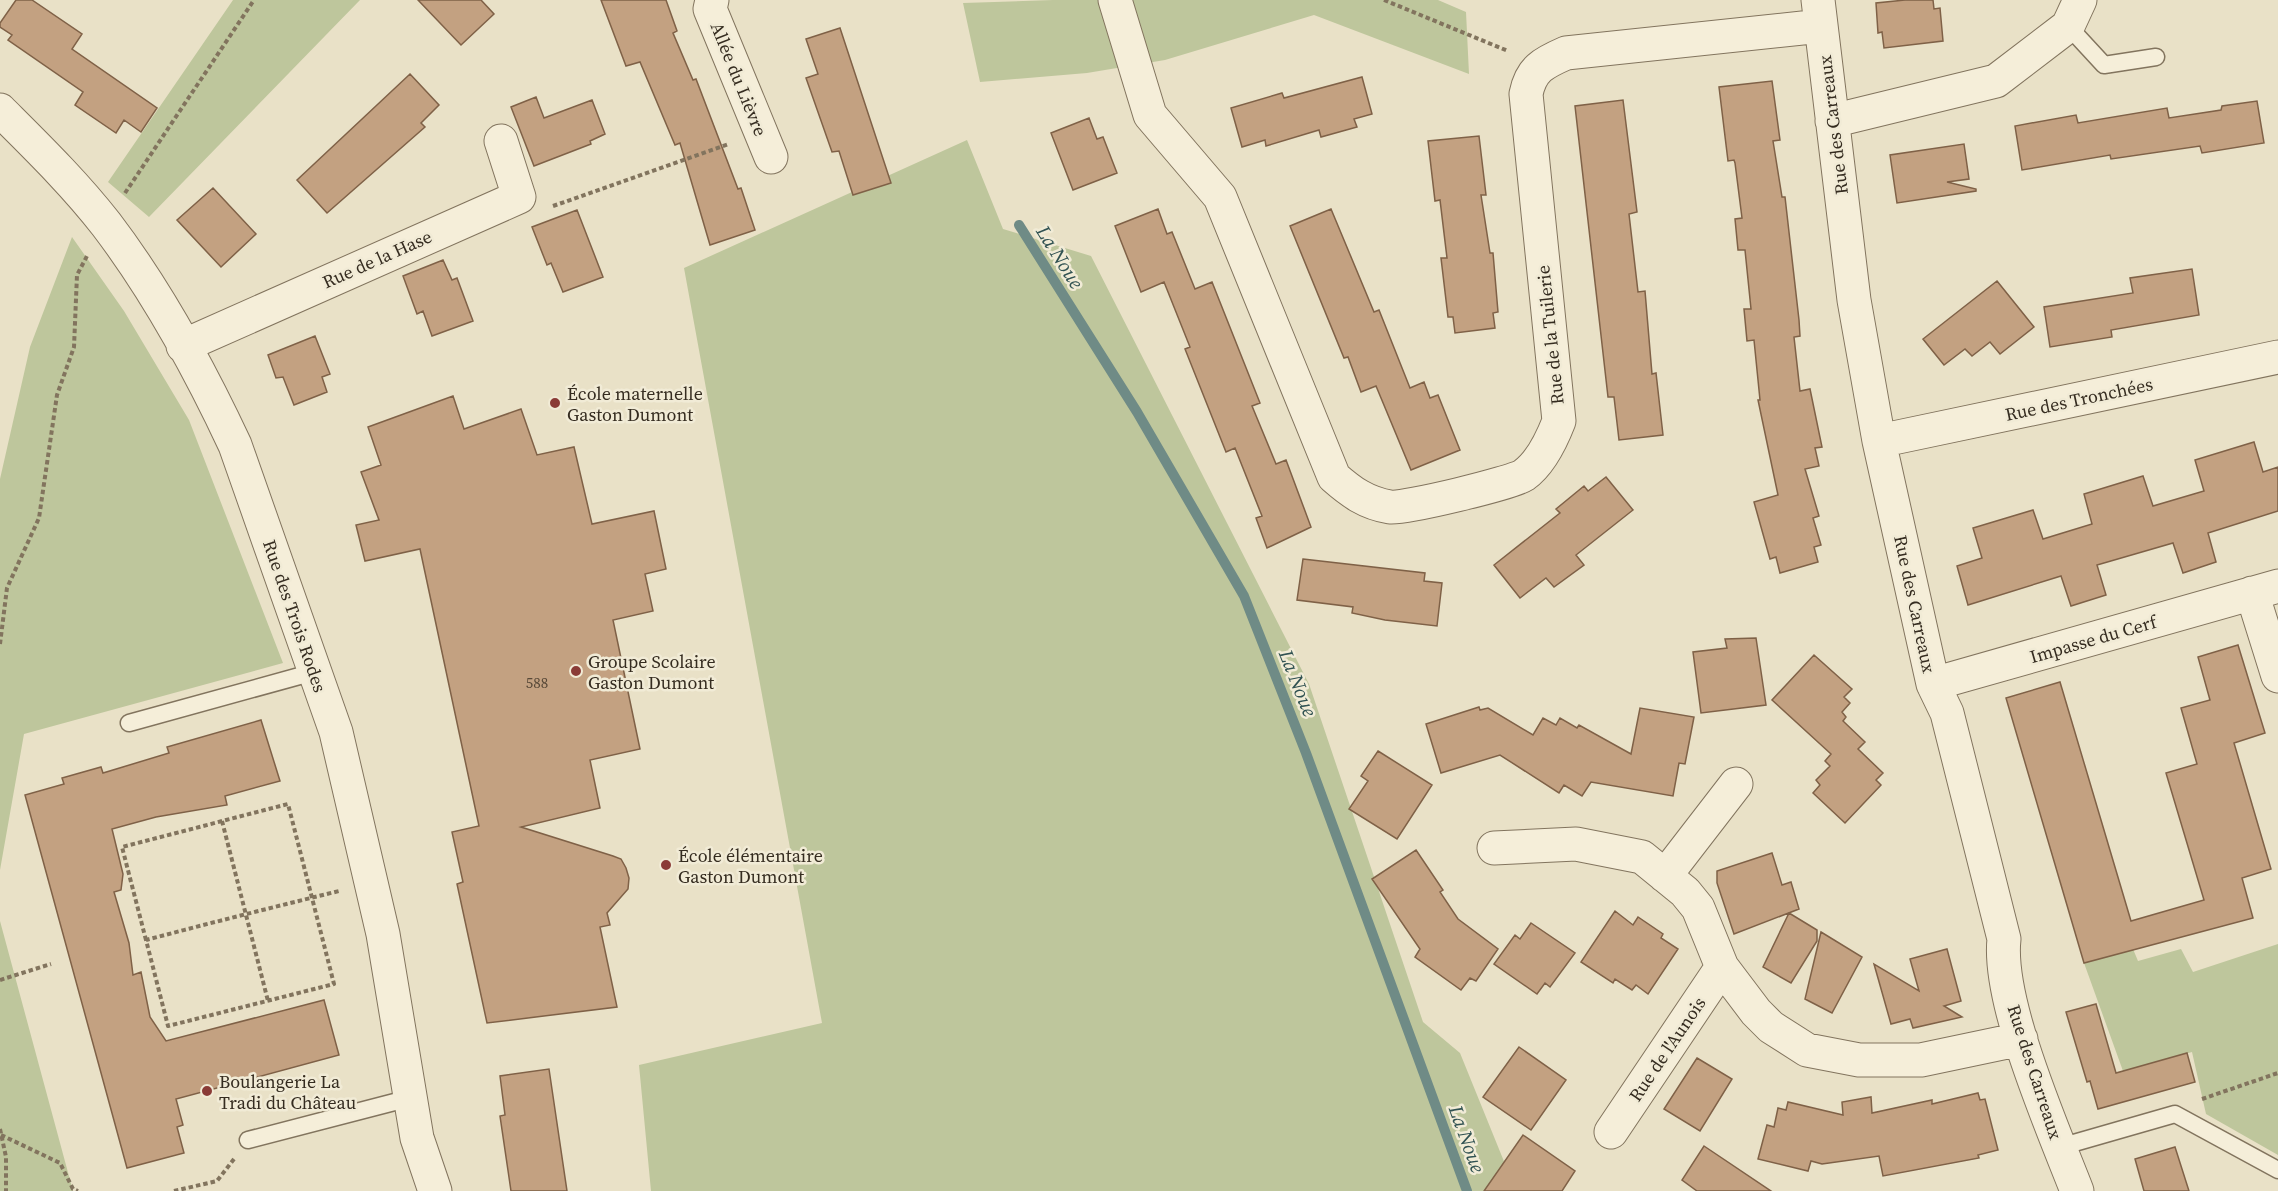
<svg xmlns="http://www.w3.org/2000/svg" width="2278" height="1191" font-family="'Source Serif 4',serif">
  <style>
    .green { fill: #bec69c }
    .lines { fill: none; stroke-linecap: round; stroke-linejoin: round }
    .stream { stroke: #6f8b86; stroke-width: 10 }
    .building { fill: #c3a181; stroke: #7f6147; stroke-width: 1.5 }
    .service-casing { stroke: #82745e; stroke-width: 19 }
    .minor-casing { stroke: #82745e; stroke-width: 35 }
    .path { stroke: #82745e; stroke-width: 4; stroke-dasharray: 4.5 3; stroke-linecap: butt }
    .service { stroke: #f5eed9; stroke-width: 16 }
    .minor { stroke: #f5eed9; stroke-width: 33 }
    .poi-dot { fill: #8a3b36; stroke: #f1ebd6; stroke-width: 2 }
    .labels { text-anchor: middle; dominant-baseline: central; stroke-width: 5; stroke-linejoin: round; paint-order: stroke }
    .number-label { font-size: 15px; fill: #584938 }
    .street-label { font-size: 18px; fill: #352c20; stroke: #f1ebd6 }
    .poi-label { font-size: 18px; fill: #352c20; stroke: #f1ebd6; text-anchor: start }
    .water-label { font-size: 20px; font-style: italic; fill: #315252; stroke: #f1ebd6 }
  </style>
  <rect width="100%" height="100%" fill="#e9e1c7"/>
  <path class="green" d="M233 0H360L149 217 108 182Z
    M1053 0H1438L1466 12 1469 74 1314 15 1165 60 1087 73 980 82 963 3Z
    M967 140 1003 229 1091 256 1309 684 1423 1022 1460 1053 1516 1191H651L639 1065 822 1023 684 268Z
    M72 237 124 311 189 420 283 663 24 734 0 870V479L30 347Z
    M0 921 73 1191H0Z
    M2278 944V1155L2206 1114 2192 1052 2123 1071 2084 963 2133 949 2138 961 2181 949 2193 972Z"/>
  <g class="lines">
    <path class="stream" d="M1019 225 1137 412 1244 596 1306 753 1467 1191"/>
  </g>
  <path class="building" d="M16 0H32L82 34 72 49 157 108 141 132 124 120 116 133 75 105 83 92 8 40 12 35 0 27V23Z
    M418 0H481L494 14 461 45Z
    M601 0H666L677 31 673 33 693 80 696 79 738 189 741 188 755 230 710 245 680 143 675 145 640 62 626 66Z
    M1905 0H1933L1934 9 1940 8 1943 41 1884 48 1882 32 1878 33 1876 3Z
    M840 28 891 183 853 195 839 151 832 152 806 78 818 74 806 39Z
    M410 74 439 105 421 123 425 127 327 213 297 180Z
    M1362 77 1372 114 1354 119 1357 127 1321 137 1319 130 1266 146 1265 140 1242 147 1231 108 1282 93 1284 98Z
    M1772 81 1780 140 1773 141 1782 197H1785L1799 320 1800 336 1794 337 1800 391 1810 389 1822 447 1815 448 1819 466 1805 469 1819 516 1813 518 1821 545 1814 547 1818 562 1780 573 1776 557 1770 559 1754 502 1778 495 1758 400H1760L1754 340 1747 341 1744 309H1751L1745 250H1738L1735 219 1742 218 1735 163 1734 160 1728 161 1719 87Z
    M536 97 544 118 592 100 605 134 590 141 591 144 534 166 511 107Z
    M1623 100 1637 212 1629 214 1638 292 1645 291 1652 374 1656 373 1663 435 1619 440 1614 397H1608L1575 106Z
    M2257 101 2264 143 2202 153 2200 146 2111 159 2110 155 2022 170 2015 126 2076 115 2078 123 2167 108 2169 118 2221 110 2222 106Z
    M1089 118 1097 139 1103 137 1117 173 1073 190 1051 133Z
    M1479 136 1486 195H1481L1490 253H1493L1498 312 1493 313 1495 328 1455 333 1453 317H1448L1441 258H1447L1440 200 1435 201 1428 141Z
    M1964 144 1969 179 1947 182 1976 189V191L1897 203 1890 155Z
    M213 188 256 234 221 267 177 220Z
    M1158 209 1167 234 1172 232 1195 289 1212 282 1260 403 1252 406 1276 464 1286 460 1311 527 1267 548 1256 518 1262 516 1235 448 1226 452 1185 349 1190 347 1164 282 1141 292 1115 226Z
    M1331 209 1374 312 1379 310 1410 388 1424 382 1430 398 1438 395 1460 450 1411 470 1376 386 1361 392 1348 357 1344 358 1290 226Z
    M577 210 603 277 563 292 551 263 547 265 532 227Z
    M443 260 452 280 457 278 473 321 432 336 423 311 417 314 403 276Z
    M2192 269 2199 315 2111 330 2112 337 2050 347 2044 307 2133 293 2130 278Z
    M1997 281 2034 327 2000 354 1990 342 1972 356 1965 349 1944 365 1923 339Z
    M315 336 330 374 322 377 327 392 294 405 283 377 276 378 268 355Z
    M453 396 464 429 521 409 537 455 574 447 592 524 654 511 666 569 645 574 653 611 613 620 640 749 590 760 600 808 521 827 613 856 621 859 626 868 629 878 628 889 607 913 610 925 600 927 617 1007 487 1023 457 884 463 882 452 832 479 826 420 549 365 561 356 525 379 520 361 472 381 465 368 427Z
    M2254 442 2263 472 2278 467V511L2208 533 2216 562 2183 573 2173 543 2097 565 2106 595 2071 606 2061 576 1968 605 1957 566 1982 558 1973 528 2033 510 2043 539 2092 524 2084 494 2143 476 2153 506 2204 491 2195 460Z
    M1606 477 1633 510 1576 555 1584 565 1554 587 1546 578 1520 598 1494 565 1560 513 1556 509 1584 486 1588 491Z
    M1303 559 1425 573 1424 581 1442 583 1437 626 1385 620 1352 613 1353 607 1297 600Z
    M1756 638 1766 705 1701 713 1693 652 1727 648 1725 639Z
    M2238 645 2265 733 2234 743 2271 869 2242 878 2253 918 2084 963 2006 698 2060 682 2131 921 2204 900 2166 773 2197 764 2181 708 2210 700 2198 657Z
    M1814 655 1852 689 1844 697 1850 703 1842 712 1846 717 1843 721 1865 742 1858 749 1883 773 1876 780 1881 785 1845 823 1813 793 1820 785 1816 780 1830 766 1825 761 1831 754 1772 700Z
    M1479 707 1480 710 1488 708 1533 735 1543 718 1556 725 1560 718 1577 728 1579 725 1631 754 1640 708 1694 717 1685 764 1679 763 1673 796 1591 782 1582 796 1564 785 1559 793 1500 755 1441 773 1426 724Z
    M261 720 280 781 225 796 227 805 156 817 112 829 123 874 121 890 114 892 129 943 133 975 141 972 150 1017 166 1041 324 1000 339 1055 176 1099 183 1125 177 1127 184 1153 127 1168 25 795 64 784 62 778 101 767 103 773 169 753 167 747Z
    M1378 751 1432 785 1397 839 1349 809 1368 781 1361 776Z
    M1416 850 1443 890 1440 892 1458 919 1498 949 1476 981 1470 978 1461 990 1415 957 1420 949 1372 879Z
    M1772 853 1782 885 1791 882 1799 909 1734 934 1717 883V871Z
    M1615 911 1633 925 1638 917 1663 934 1661 938 1678 949 1648 994 1636 985 1632 990 1615 979 1613 983 1581 962Z
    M1789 913 1817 930V941L1791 983 1763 967Z
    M1531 923 1575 953 1550 987 1545 983 1537 994 1494 964 1515 935 1520 939Z
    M1821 932 1862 957 1832 1013 1805 999Z
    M1947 949 1961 1001 1944 1006 1962 1017 1913 1028 1910 1019 1891 1024 1874 964 1919 991 1910 959Z
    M2096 1004 2116 1073 2187 1053 2195 1082 2098 1109 2090 1081 2087 1082 2066 1012Z
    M1519 1047 1566 1080 1531 1130 1483 1097Z
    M1697 1058 1732 1079 1700 1131 1664 1109Z
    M549 1069 567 1191H511L500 1116 505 1115 500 1076Z
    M1978 1093 1980 1100 1985 1099 1998 1150 1978 1155 1979 1158 1883 1176 1879 1156 1822 1164 1811 1161 1808 1171 1758 1159 1767 1125 1774 1127 1778 1108 1786 1110 1788 1102 1843 1115 1842 1102 1871 1097 1872 1113 1932 1100V1104Z
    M1523 1135 1575 1171 1562 1191H1484Z
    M1704 1146 1771 1191H1697L1682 1180Z
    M2175 1147 2189 1191H2144L2135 1159Z"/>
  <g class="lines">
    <g class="service-casing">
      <path id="service" d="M2068 26 2104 65 2156 57
        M129 723 314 672
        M248 1140 410 1098
        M2060 1147 2175 1114 2278 1170"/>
    </g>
    <g class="minor-casing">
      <path id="minor" d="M712 0 710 9 771 157
        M1115 0 1150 115 1220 197 1334 477C1351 492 1366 503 1390 507 1404 509 1512 483 1524 475 1541 463 1552 439 1559 421L1526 94C1531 69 1543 63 1566 53L1821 26
        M1818 0 1854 300 1879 441 1933 684 1947 713 2004 939C1997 1002 2053 1129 2077 1191
        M0 110C37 147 74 183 106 224 157 291 199 368 235 445L336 732 383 934 417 1138 435 1191
        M1832 121 1996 81 2068 26 2080 0
        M183 346 519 197 501 141
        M1879 441 2278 357
        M2252 593 2278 676
        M1933 684 2278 586
        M1494 848 1576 844 1642 857 1685 892 1698 908 1722 967 1756 1012 1771 1027 1807 1050 1859 1060H1921L2021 1039
        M1665 876 1736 784
        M1611 1132 1722 967"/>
    </g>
    <path class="path" d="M1384 0 1508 51
      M125 193 254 0
      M553 206 729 144
      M0 644 7 588 39 518 57 395 74 347 77 275 87 256
      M222 821 268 1001
      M146 940 122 847 288 804 334 984 168 1026 146 940C210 923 274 907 339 891
      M0 980 51 964
      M2202 1099 2278 1073
      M0 1129 6 1157V1191
      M1 1135 60 1163 73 1189 78 1191
      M174 1191 217 1181 234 1159"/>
    <use href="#service" class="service"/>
    <use href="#minor" class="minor"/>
  </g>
  <g class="poi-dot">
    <circle cx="555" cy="403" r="6"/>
    <circle cx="576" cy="671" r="6"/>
    <circle cx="666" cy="865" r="6"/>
    <circle cx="207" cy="1091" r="6"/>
  </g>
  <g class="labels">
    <g class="number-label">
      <text x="537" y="682">588</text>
    </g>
    <g class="street-label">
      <text transform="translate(739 79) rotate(68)">Allée du Lièvre</text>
      <text transform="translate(1833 125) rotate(-97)">Rue des Carreaux</text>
      <text transform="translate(377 259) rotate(-24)">Rue de la Hase</text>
      <text transform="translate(1550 335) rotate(-96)">Rue de la Tuilerie</text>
      <text transform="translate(2079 399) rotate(-12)">Rue des Tronchées</text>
      <text transform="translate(1915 604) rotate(78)">Rue des Carreaux</text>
      <text transform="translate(295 616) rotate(71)">Rue des Trois Rodes</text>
      <text transform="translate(2093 639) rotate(-16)">Impasse du Cerf</text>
      <text transform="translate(1667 1049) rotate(-56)">Rue de l'Aunois</text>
      <text transform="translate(2035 1072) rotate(72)">Rue des Carreaux</text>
    </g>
    <g class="poi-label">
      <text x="567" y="393">École maternelle<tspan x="567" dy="21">Gaston Dumont</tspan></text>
      <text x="588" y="661">Groupe Scolaire<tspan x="588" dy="21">Gaston Dumont</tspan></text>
      <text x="678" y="855">École élémentaire<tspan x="678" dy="21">Gaston Dumont</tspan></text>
      <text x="219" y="1081">Boulangerie La<tspan x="219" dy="21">Tradi du Château</tspan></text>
    </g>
    <g class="water-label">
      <text transform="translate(1060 257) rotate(58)">La Noue</text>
      <text transform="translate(1298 683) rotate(68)">La Noue</text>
      <text transform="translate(1467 1139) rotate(70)">La Noue</text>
    </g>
  </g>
</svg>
